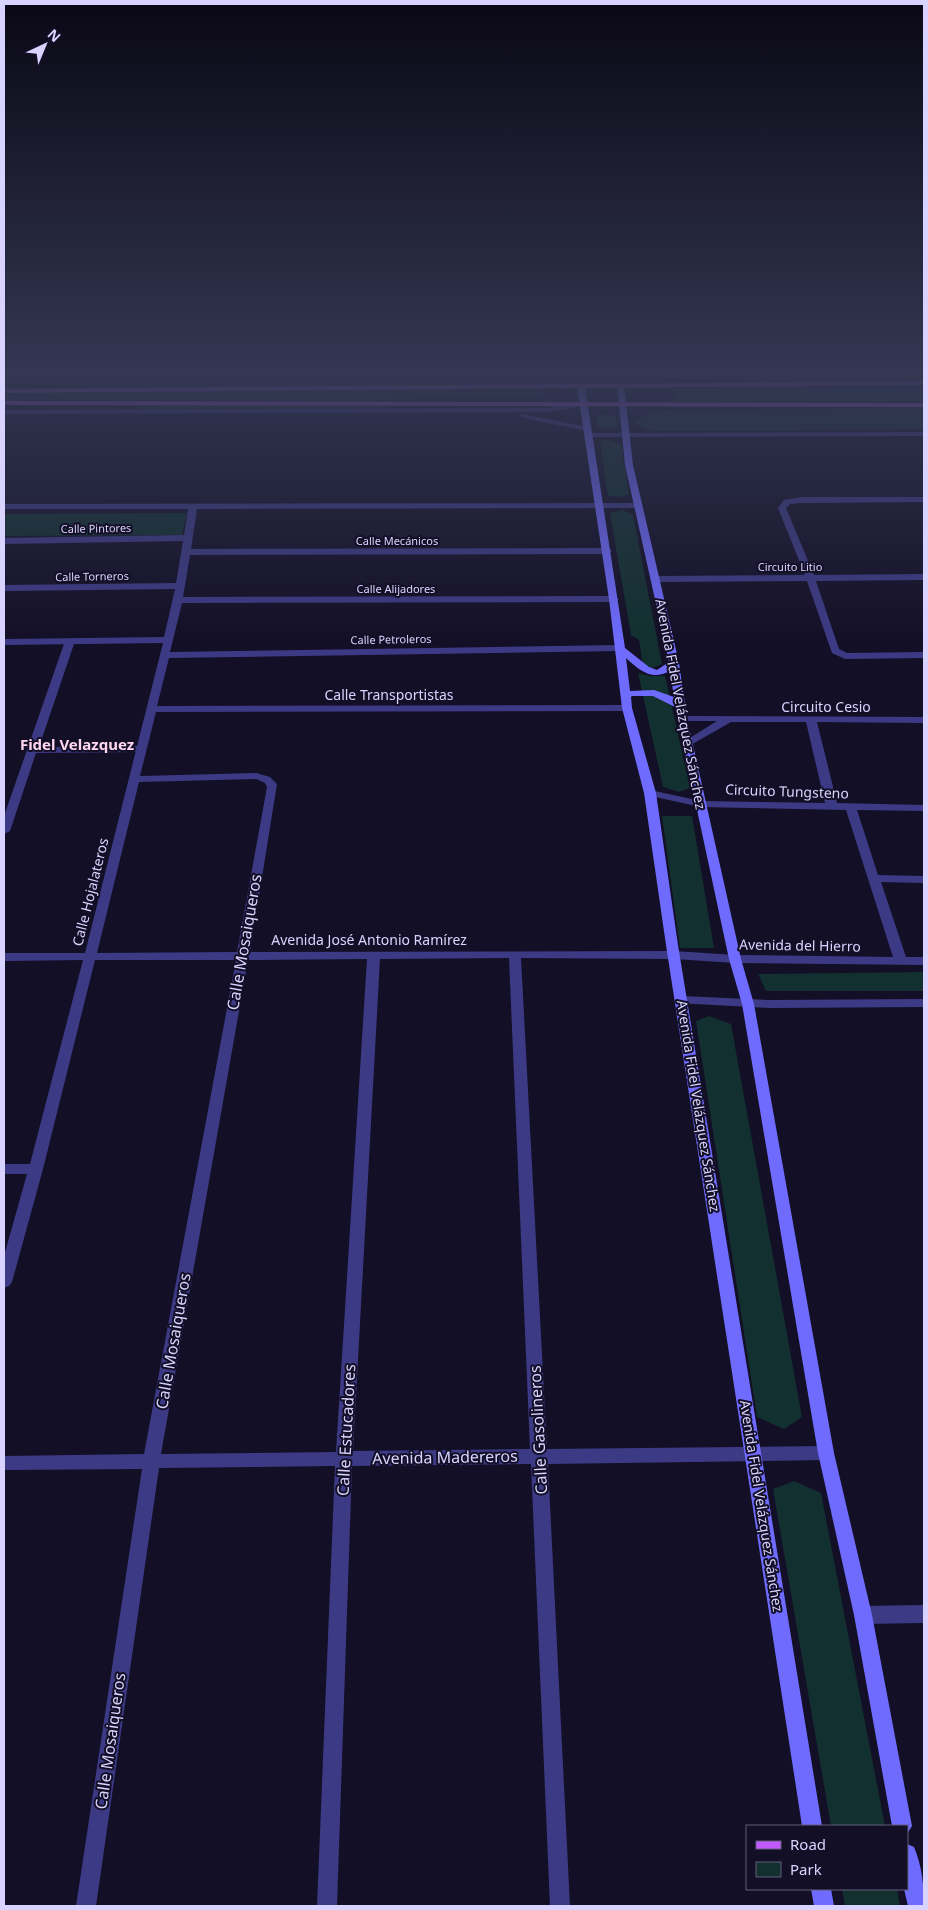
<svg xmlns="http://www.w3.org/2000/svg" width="928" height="1910" font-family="'Noto Sans',sans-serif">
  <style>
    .green { fill: #12302f }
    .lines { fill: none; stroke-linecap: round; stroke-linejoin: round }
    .pedestrian { fill: #3d3a85; fill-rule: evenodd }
    .minor { fill: #3d3a85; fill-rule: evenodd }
    .tertiary { fill: #3d3a85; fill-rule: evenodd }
    .secondary { fill: #6f6bff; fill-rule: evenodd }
    .primary { fill: #c25bff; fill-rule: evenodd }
    .labels { text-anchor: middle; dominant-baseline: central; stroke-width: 4; stroke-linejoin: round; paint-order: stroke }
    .far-street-label { font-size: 11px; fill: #d9d4ff; stroke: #130f26 }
    .street-label { font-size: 14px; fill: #d9d4ff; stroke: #130f26 }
    .neighbourhood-label { font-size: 15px; font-weight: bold; fill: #ffd6f0; stroke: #130f26 }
    .near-street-label { font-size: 16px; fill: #d9d4ff; stroke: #130f26 }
  </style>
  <rect width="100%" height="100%" fill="#130f26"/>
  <path class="green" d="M924 387V401L688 402 676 401 671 389Z
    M540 391 541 397 343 400 4 401V393Z
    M134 406 392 407 385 409H140Z
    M924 409V430L656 431 644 429 634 422 644 416 659 410Z
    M601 414 615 416 619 427 614 429 598 427 597 416Z
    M607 439 621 444 629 494 622 497 608 496 600 442Z
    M623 510 633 515 662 664 651 669 643 666 639 640 631 635 610 513Z
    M187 513 182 535 4 536V514Z
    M638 673 650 676H665L690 788 679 792 663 787Z
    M662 816H692L714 948H680Z
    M924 972V991H766L758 974Z
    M709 1016 731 1024 802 1417 784 1429 757 1417 696 1021Z
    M794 1481 821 1493 885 1826H831L773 1489Z
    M842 1889H897L900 1906H845Z"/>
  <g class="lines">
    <path class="pedestrian" d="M70 638 75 641 39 747 141 746 146 749 141 752 36 753 10 831 4 834V816L65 641Z"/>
    <path class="minor" d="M924 432V436L589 437 585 435 589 433Z
      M801 497H924V502L801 503 790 504 786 508 814 575 924 574V580L816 581 839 649 847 653 924 652V658L845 659 832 653 807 581 656 582 651 579 656 576 805 575 778 508 784 500Z
      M638 503 641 504V508L197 509 191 549 608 548 612 551 608 554 190 555 183 597 614 596 619 599 614 602 182 603 170 652 619 645 624 648 619 651 169 658 157 706 627 705 632 708 627 711 156 712 140 776 256 773 270 777 277 784 250 952 674 951 735 955 893 957 846 810 701 807 646 795 644 793 650 790 701 801 825 803 806 722H731L689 746 684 743 685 741 717 721H682L678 720 677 718 678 716 924 717V723L817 722 837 803 924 805V811L857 810 878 875 924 876V883L881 882 906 957H924V965L735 963 674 959 521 958 547 1449 826 1446 832 1448 834 1453 832 1458 826 1460 548 1464 570 1906H550L531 1464 352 1466 337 1906H317L335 1466 159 1468 96 1906H76L142 1469 4 1470V1456L144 1454 236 960H95L43 1169 12 1282 9 1286 4 1288V1256L27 1174H4V1164H30L83 960 4 961V953H85L163 643 4 645V639L164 637 175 589 4 591V585L176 583 183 541 4 544V538L184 535 188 509H4V504ZM256 779 265 783 267 787 237 952 97 953 139 782ZM509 958 530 1449 353 1451 380 959ZM367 959 336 1452 161 1454 248 960Z
      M682 996 770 1000 924 999V1007L770 1008 677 1003 676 1000 677 997Z
      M924 1605V1623L863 1624 856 1621 854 1615 856 1609 863 1606Z"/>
    <path class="tertiary" d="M528 379 570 387 566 389 528 383 4 384V380Z
      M573 403 577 405 576 407 550 412 4 414V410L550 408Z
      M521 414 588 427 592 429 588 431 524 418 520 416Z"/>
    <path class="secondary" d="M617 384 624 386 633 465 679 663 687 718 741 959 754 1004 834 1453 872 1615 912 1826 907 1834V1826H892L854 1615 818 1453 742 1004 729 959 675 707 653 696H632L631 697 632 708 656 793 678 945 822 1826H802L666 945 644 793 622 708 609 599 577 387 581 385 585 387 625 648 649 667 657 670 669 662 625 465ZM626 658C640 671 652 681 670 671L674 697 654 690 630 691Z
      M907 1844 914 1847C922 1866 924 1886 924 1906H908L904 1889H907Z
      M811 1889H831L834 1906H814Z"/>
    <path class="primary" d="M924 381V385L4 393V389Z
      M4 401 924 403V407L4 405Z"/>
  </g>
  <linearGradient id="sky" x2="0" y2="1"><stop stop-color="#0a0815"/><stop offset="0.58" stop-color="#333752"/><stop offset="1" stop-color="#333752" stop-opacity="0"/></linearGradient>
  <rect width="928" height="642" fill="url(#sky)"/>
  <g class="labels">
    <g class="far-street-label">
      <text transform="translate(96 528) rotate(-1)">Calle Pintores</text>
      <text x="397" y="540">Calle Mecánicos</text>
      <text x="790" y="566">Circuito Litio</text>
      <text transform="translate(92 576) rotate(-1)">Calle Torneros</text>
      <text x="396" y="588">Calle Alijadores</text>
      <text transform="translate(391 639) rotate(-1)">Calle Petroleros</text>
    </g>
    <g class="street-label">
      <text x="389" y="694">Calle Transportistas</text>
      <text transform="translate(681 704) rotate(79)">Avenida Fidel Velázquez Sánchez</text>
      <text x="826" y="706">Circuito Cesio</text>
      <text transform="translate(787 791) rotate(2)">Circuito Tungsteno</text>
      <text transform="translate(90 892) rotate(-76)">Calle Hojalateros</text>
      <text x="369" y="939">Avenida José Antonio Ramírez</text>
      <text transform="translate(800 945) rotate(1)">Avenida del Hierro</text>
      <text transform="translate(699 1106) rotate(81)">Avenida Fidel Velázquez Sánchez</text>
      <text transform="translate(762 1506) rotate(81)">Avenida Fidel Velázquez Sánchez</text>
    </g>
    <g class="neighbourhood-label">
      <text x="77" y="744">Fidel Velazquez</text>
    </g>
    <g class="near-street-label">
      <text transform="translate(244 942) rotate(-80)">Calle Mosaiqueros</text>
      <text transform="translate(173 1341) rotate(-80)">Calle Mosaiqueros</text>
      <text transform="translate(346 1430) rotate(-87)">Calle Estucadores</text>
      <text transform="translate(538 1430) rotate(-93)">Calle Gasolineros</text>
      <text transform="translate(445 1457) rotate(-1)">Avenida Madereros</text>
      <text transform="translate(110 1741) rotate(-82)">Calle Mosaiqueros</text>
    </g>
  </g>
  <rect width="928" height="1910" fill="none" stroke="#d9d4ff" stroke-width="10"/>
  <rect x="746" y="1825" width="162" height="65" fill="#130f26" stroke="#625e7d"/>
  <rect x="756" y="1841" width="25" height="8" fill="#c25bff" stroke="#625e7d"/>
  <text x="790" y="1850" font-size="15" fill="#d9d4ff">Road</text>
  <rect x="756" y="1862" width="25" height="15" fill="#12302f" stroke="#625e7d"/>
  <text x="790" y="1875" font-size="15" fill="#d9d4ff">Park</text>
  <g transform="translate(45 45) rotate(44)" stroke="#130f26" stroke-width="4" paint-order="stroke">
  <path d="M0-4L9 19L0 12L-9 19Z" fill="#d9d4ff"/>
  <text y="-8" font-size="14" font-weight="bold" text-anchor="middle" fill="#d9d4ff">N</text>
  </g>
</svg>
